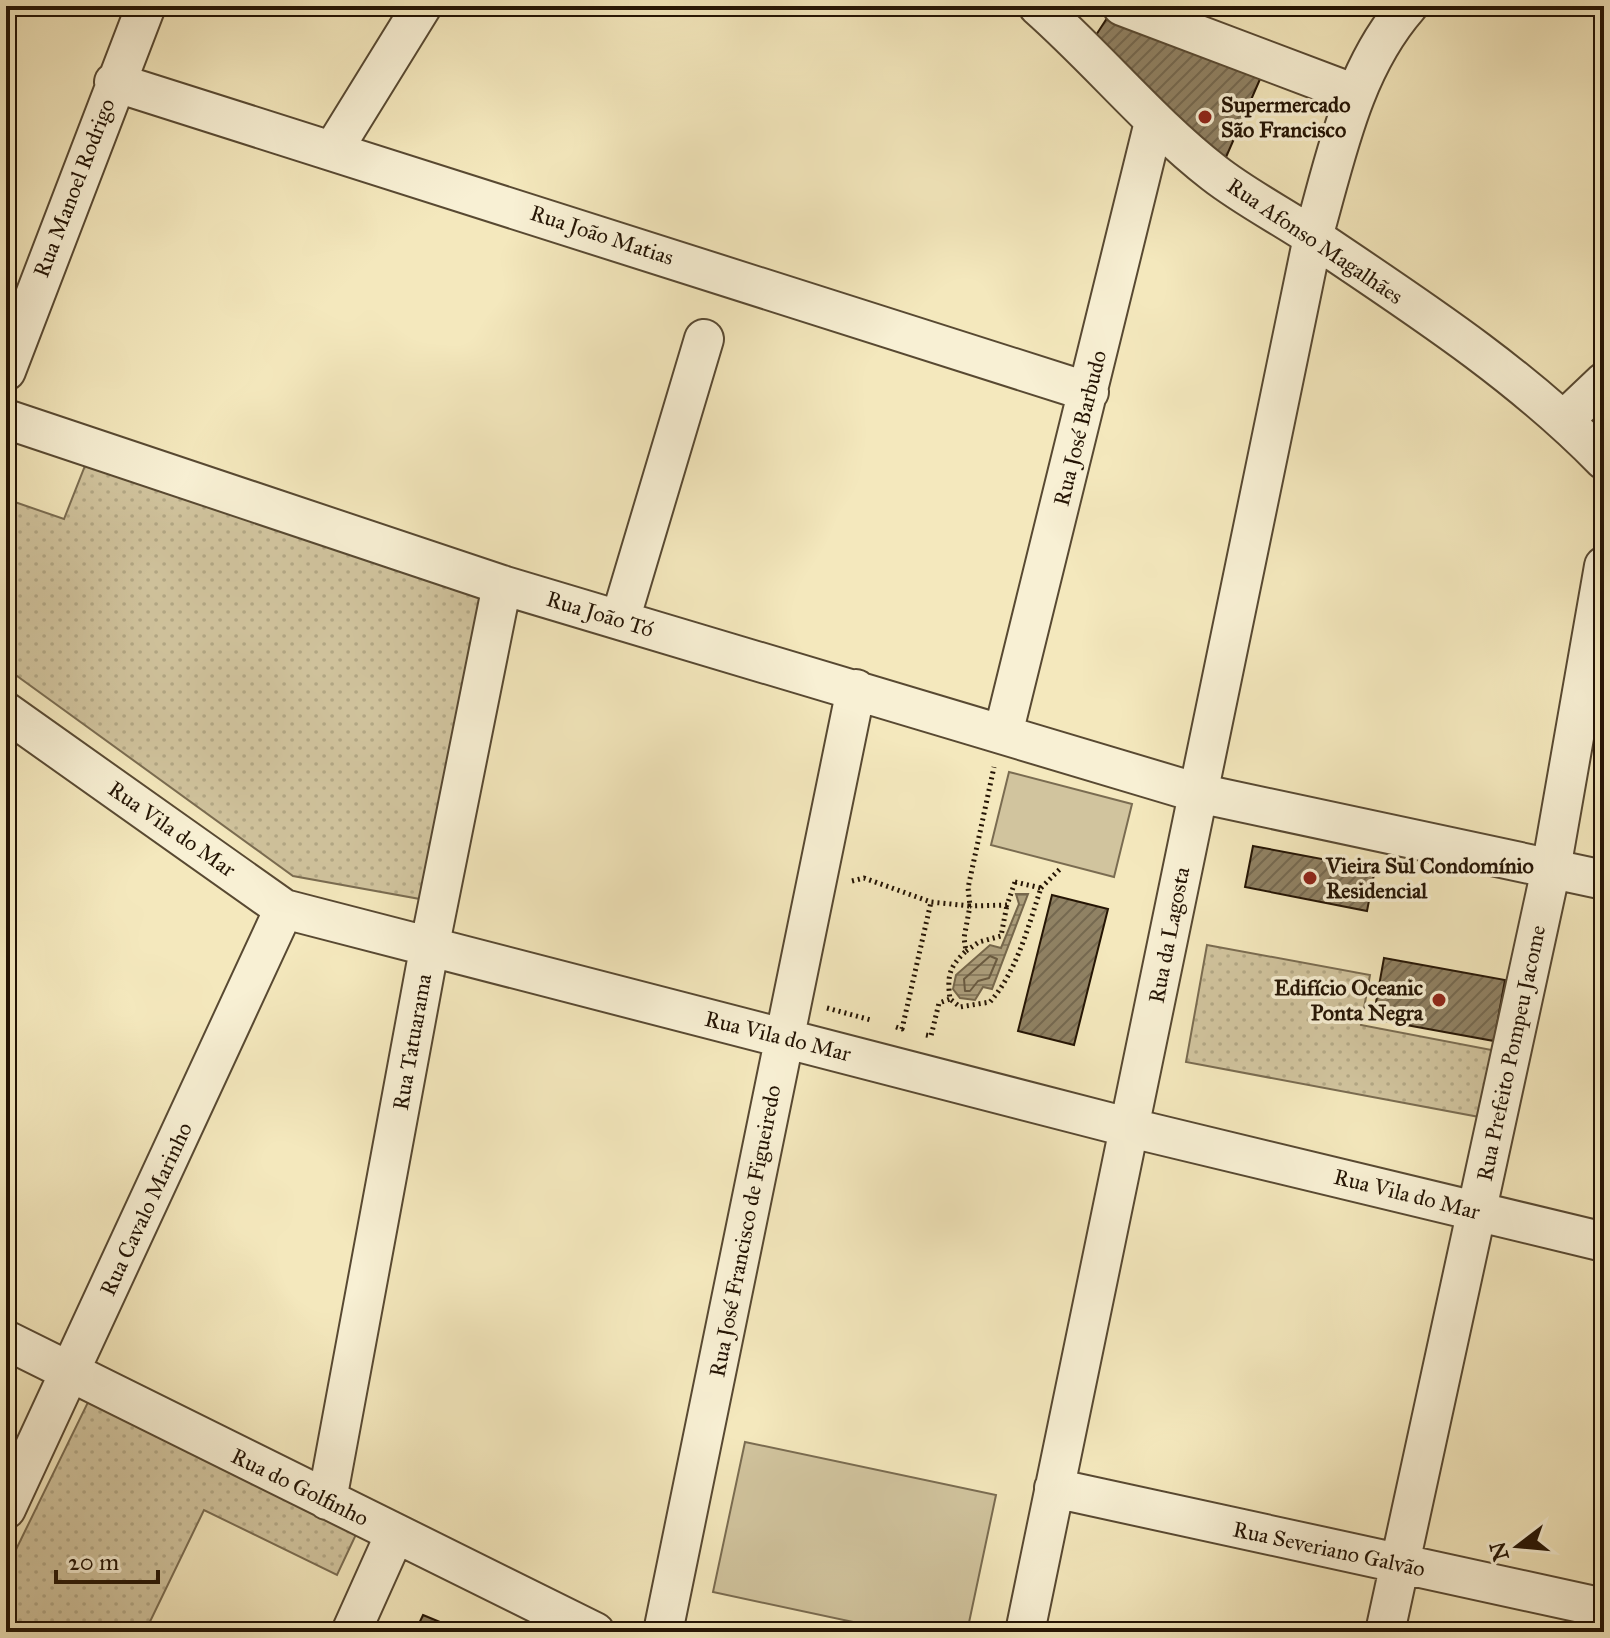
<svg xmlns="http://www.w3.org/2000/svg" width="1610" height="1638" font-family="'IM FELL Great Primer',serif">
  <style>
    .grass { fill: url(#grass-dots); stroke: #7a6c51; stroke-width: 2 }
    .pitch { fill: #d1c49e; stroke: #7a6c51; stroke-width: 2 }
    .water { fill: url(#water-rules); stroke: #76684d; stroke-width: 2 }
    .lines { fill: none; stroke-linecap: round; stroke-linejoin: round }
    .shore { stroke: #685a41; stroke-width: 2 }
    .building { fill: url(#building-hatch); stroke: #241404; stroke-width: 2 }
    .minor-casing { stroke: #584932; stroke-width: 42 }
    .path { stroke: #241404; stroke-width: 5; stroke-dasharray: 2 4; stroke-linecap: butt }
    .minor { stroke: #f8f0d4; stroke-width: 38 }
    .poi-dot { fill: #8f2418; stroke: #f8f0d4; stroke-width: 3 }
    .labels { text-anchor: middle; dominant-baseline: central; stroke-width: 7; stroke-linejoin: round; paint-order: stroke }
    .poi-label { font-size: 22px; font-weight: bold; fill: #241404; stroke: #f8f0d4; text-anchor: start }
    .street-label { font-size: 22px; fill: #241404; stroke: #f8f0d4 }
  </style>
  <defs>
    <pattern id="grass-dots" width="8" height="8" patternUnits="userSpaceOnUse" patternTransform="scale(2)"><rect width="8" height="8" fill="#d1c49e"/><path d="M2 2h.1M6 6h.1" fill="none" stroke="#b3a886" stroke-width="1.8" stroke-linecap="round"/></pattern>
    <pattern id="water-rules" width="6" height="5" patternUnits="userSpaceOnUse" patternTransform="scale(2)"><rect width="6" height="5" fill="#ada07e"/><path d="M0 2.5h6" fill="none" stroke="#8d8165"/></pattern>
    <pattern id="building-hatch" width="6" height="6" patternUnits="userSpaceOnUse" patternTransform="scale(2)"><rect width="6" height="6" fill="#908264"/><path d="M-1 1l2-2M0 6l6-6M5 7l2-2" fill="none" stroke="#756950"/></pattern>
  </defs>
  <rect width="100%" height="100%" fill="#f4e8bd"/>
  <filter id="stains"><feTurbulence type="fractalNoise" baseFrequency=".0025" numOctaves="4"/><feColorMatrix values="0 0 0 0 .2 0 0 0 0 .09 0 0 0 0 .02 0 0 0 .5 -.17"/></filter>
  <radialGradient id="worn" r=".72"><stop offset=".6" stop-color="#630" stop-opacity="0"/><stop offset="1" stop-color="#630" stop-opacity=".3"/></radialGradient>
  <path class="grass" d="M90 453 483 592 420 899 293 876 6 668V499L64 519Z
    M1207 945 1370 975 1361 1025 1502 1052 1490 1119 1186 1062Z
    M92 1394 360 1526 337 1575 204 1510 145 1632H28L6 1621V1570Z"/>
  <path class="pitch" d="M1009 772 1132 804 1114 877 991 845Z
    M745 1442 996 1495 967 1632H900L713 1592Z"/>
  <path class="water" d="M1016 894H1028L992 989 983 987 975 1000 960 998 953 989 956 975 990 945 1001 948 1019 904Z"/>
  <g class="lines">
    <path class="shore" d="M990 956 997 959 989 978 978 981 970 991H965L964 979Z"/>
  </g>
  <path class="building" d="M1111 12 1264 70 1223 164 1087 49Z
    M1253 846 1375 869 1367 911 1245 887Z
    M1052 895 1108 909 1074 1045 1018 1031Z
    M1384 958 1505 980 1494 1041 1373 1019Z
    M423 1615 464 1632H415Z"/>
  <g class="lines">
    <g class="minor-casing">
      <path id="minor" d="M1038 6C1099 60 1150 123 1214 173 1246 198 1282 216 1316 239 1417 307 1519 373 1604 460
        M1122 6 1355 94
        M114 82 1089 392
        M333 150 422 6
        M6 371 146 6
        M6 419 502 585 1198 793 1604 880
        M1564 420 1604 382
        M620 620 704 339
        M6 712 284 909 1131 1128 1604 1242
        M1003 734 1154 122
        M6 1340 595 1632
        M1054 1488 1604 1608
        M327 1500 430 944 502 585
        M6 1509 284 909
        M351 1632 395 1534
        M663 1632 856 689
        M1025 1632 1313 237C1336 157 1352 70 1408 6
        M1385 1632 1551 869 1604 566"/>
    </g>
    <path class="path" d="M852 881 864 878 931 902 970 906 968 888 994 767
      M1015 882 1041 888C1028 927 1017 971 990 1002L960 1007 950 999C947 976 949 967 966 951L964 938 970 906 1007 905Z
      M1041 888 1062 867
      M966 951 979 942 1001 936 1007 905
      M827 1008 871 1020
      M896 1027 902 1029 931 902
      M926 1035 931 1036 939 1003 950 999"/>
    <use href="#minor" class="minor"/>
  </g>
  <g class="poi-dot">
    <circle cx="1205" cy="117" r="8"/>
    <circle cx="1310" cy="878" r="8"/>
    <circle cx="1439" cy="1000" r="8"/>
  </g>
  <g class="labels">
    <g class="poi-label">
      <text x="1221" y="104">Supermercado<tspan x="1221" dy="25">São Francisco</tspan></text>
      <text x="1326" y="865">Vieira Sul Condomínio<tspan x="1326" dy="25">Residencial</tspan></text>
      <text x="1423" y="987" text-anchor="end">Edifício Oceanic<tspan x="1423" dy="25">Ponta Negra</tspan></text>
    </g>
    <g class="street-label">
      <text transform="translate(74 188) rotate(-69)">Rua Manoel Rodrigo</text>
      <text transform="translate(602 235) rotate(18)">Rua João Matias</text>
      <text transform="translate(1315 241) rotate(34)">Rua Afonso Magalhães</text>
      <text transform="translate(1080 428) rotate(-76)">Rua José Barbudo</text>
      <text transform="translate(600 614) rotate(17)">Rua João Tó</text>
      <text transform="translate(172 829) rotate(35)">Rua Vila do Mar</text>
      <text transform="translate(1169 935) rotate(-79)">Rua da Lagosta</text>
      <text transform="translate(778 1036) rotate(14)">Rua Vila do Mar</text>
      <text transform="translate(412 1042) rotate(-80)">Rua Tatuarama</text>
      <text transform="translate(1511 1053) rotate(-78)">Rua Prefeito Pompeu Jacome</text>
      <text transform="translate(1407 1194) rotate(14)">Rua Vila do Mar</text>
      <text transform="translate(146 1209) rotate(-65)">Rua Cavalo Marinho</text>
      <text transform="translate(745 1231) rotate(-79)">Rua José Francisco de Figueiredo</text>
      <text transform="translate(300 1487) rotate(26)">Rua do Golfinho</text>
      <text transform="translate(1329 1549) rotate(12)">Rua Severiano Galvão</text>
    </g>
  </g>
  <rect width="1610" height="1638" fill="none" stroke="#f4e8bd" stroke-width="32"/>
  <rect x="8" y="8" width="1594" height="1622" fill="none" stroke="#241404" stroke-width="4"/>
  <rect x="16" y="16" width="1578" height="1606" fill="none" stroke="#241404" stroke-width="2"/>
  <g transform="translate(1518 1546) rotate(254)" stroke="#f8f0d4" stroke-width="6" paint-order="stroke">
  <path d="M0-6L14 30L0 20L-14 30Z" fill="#241404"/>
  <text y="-12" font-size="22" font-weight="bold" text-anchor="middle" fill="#241404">N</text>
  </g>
  <path d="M56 1570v12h102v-12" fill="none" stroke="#241404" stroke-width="4"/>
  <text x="68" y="1570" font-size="24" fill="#241404" stroke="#f8f0d4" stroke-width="6" paint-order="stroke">20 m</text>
  <rect width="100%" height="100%" filter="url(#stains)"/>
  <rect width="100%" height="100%" fill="url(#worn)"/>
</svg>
